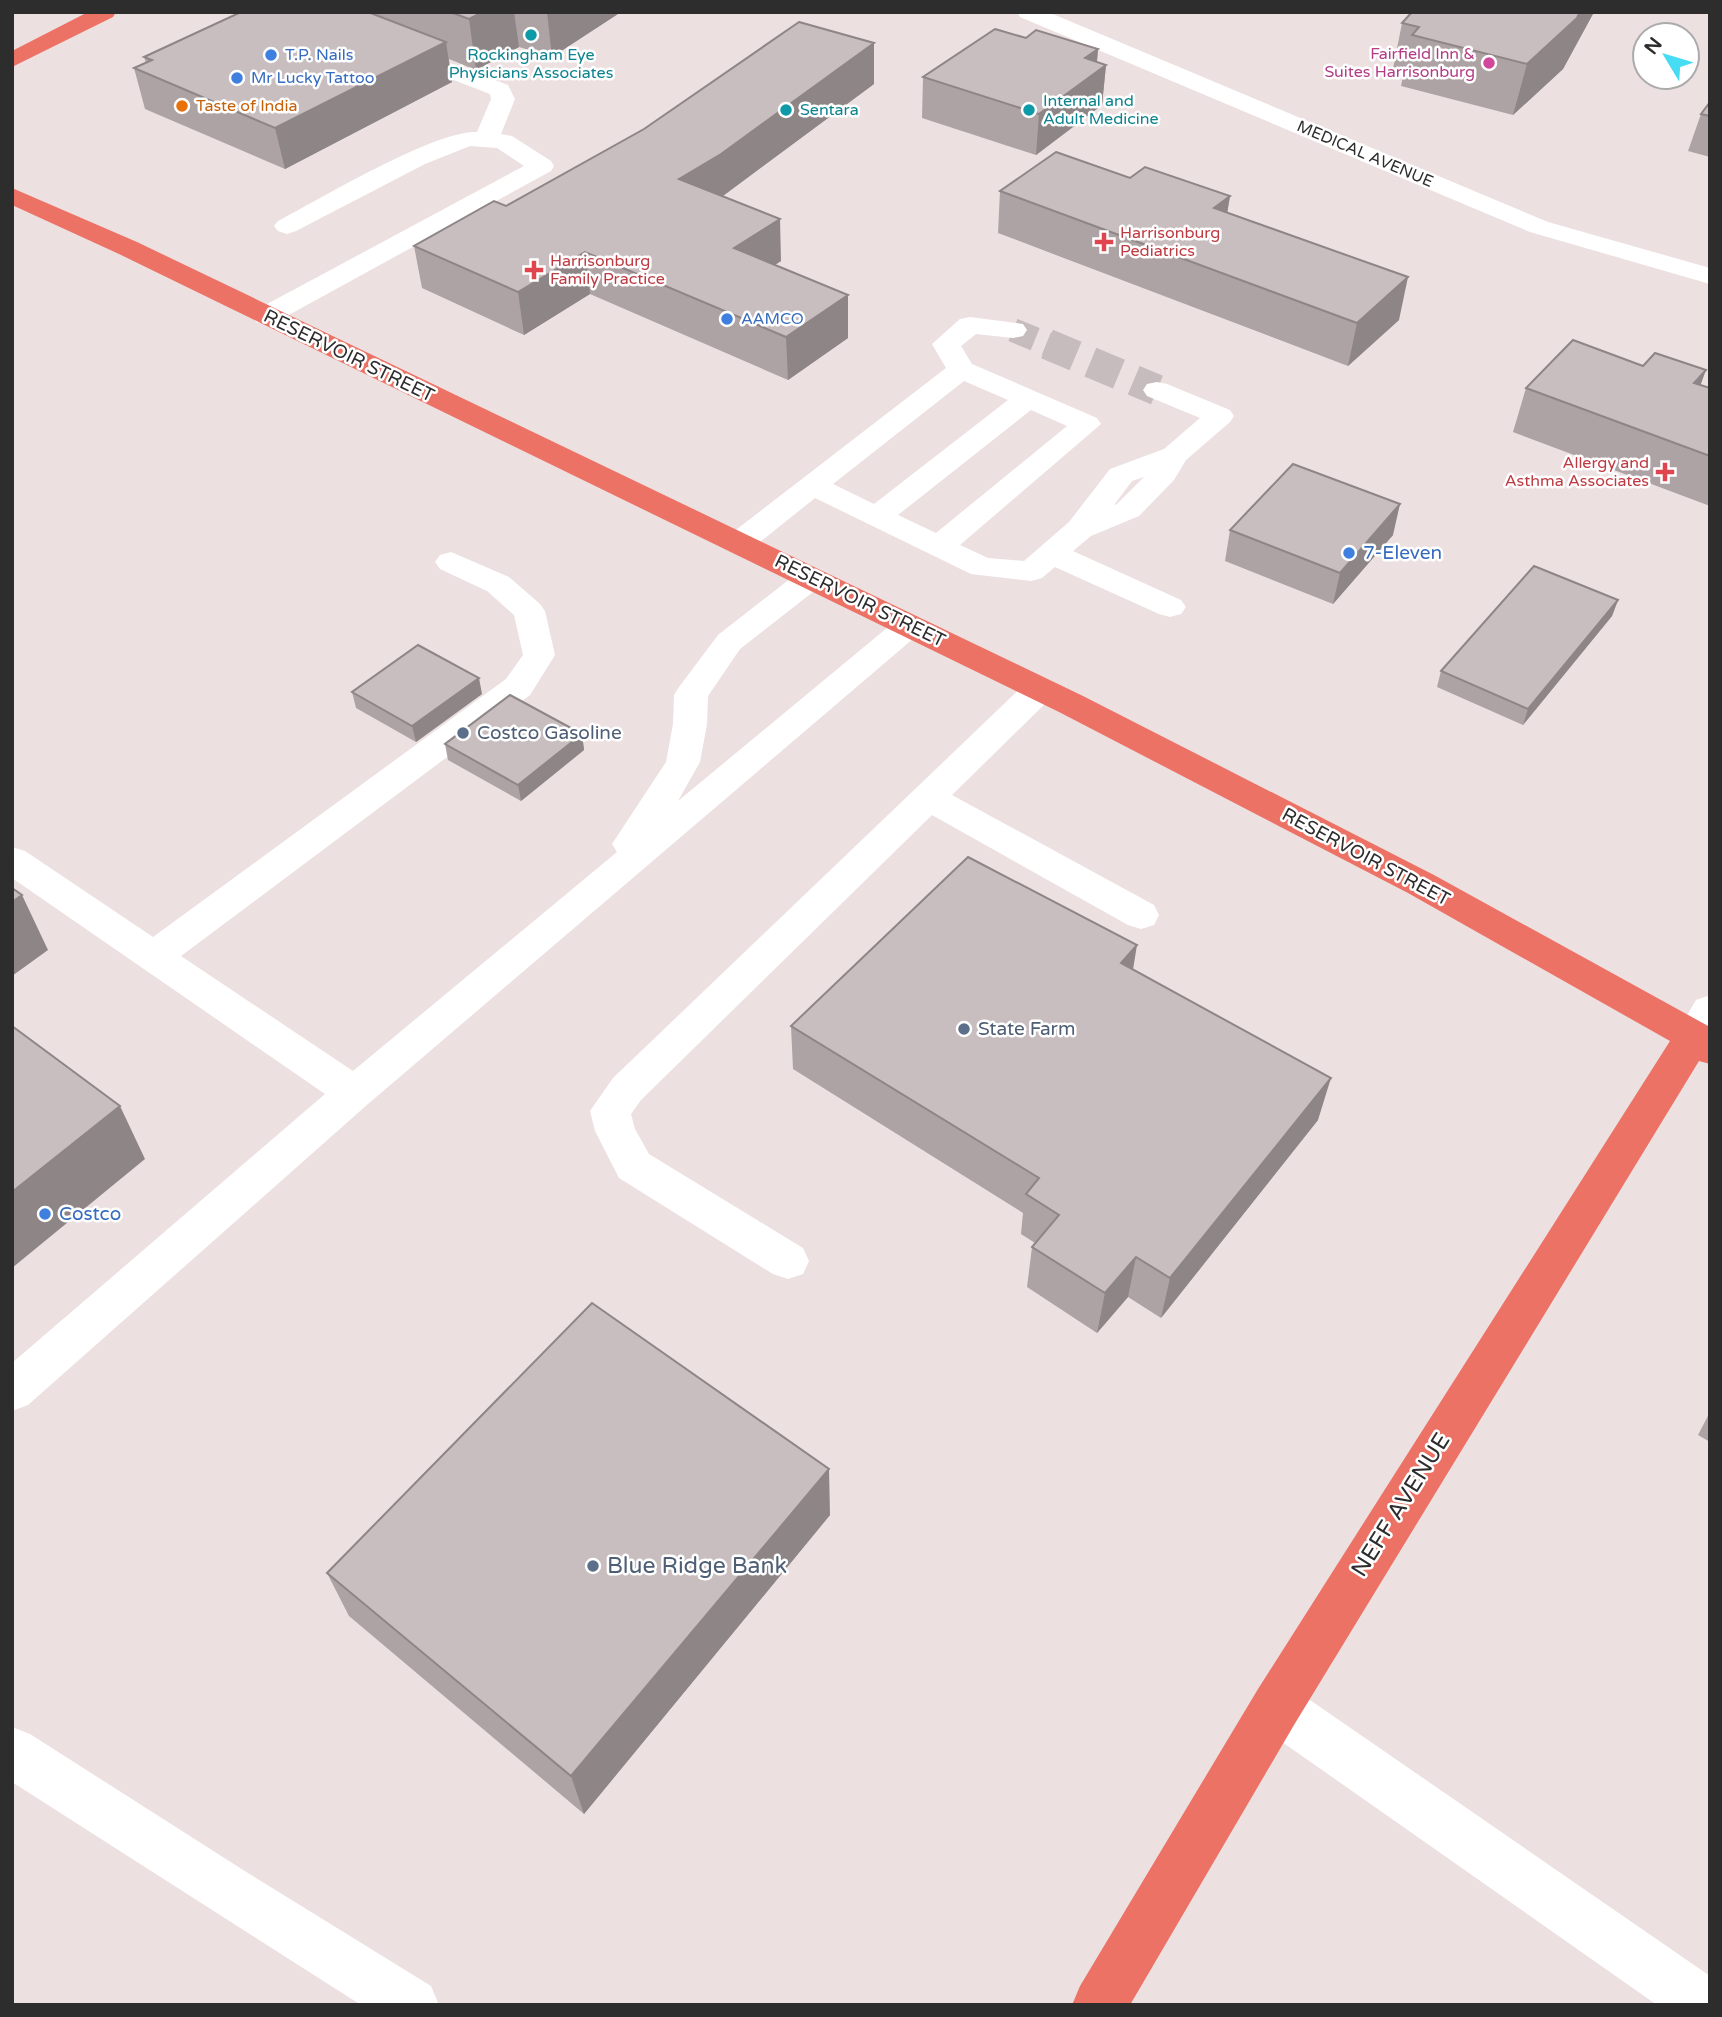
<svg xmlns="http://www.w3.org/2000/svg" width="1722" height="2017" font-family="'Varela Round',sans-serif">
  <style>
    .lines { fill: none; stroke-linecap: round; stroke-linejoin: round }
    .minor-tunnel-far1 { stroke: #c7bcbd; stroke-width: 24; stroke-dasharray: 24 12; stroke-linecap: butt }
    .minor-tunnel { stroke: #c7bcbd; stroke-width: 31; stroke-dasharray: 31 16; stroke-linecap: butt }
    .minor { fill: #fff; fill-rule: evenodd }
    .major { fill: #ec7266; fill-rule: evenodd }
    .wall { fill: #ada3a4 }
    .shaded-wall { fill: #8d8586 }
    .building { fill: #c9bebf; stroke: #8d8586; stroke-width: 2 }
    .culture-dot { fill: #0f9aa8; stroke: #fff; stroke-width: 2.5 }
    .shop-dot { fill: #3f7fe0; stroke: #fff; stroke-width: 2.5 }
    .hotel-dot { fill: #d1479c; stroke: #fff; stroke-width: 2.5 }
    .food-dot { fill: #e8710a; stroke: #fff; stroke-width: 2.5 }
    .health-dot { fill: #e0444e; stroke: #fff; stroke-width: 2.5 }
    .service-dot { fill: #5c6f8a; stroke: #fff; stroke-width: 2.5 }
    .labels { text-anchor: middle; dominant-baseline: central; stroke-width: 5; stroke-linejoin: round; paint-order: stroke }
    .far-hotel-label { font-size: 16px; fill: #b23c85; stroke: #fff; text-anchor: end }
    .far-shop-label { font-size: 16px; fill: #366cbe; stroke: #fff; text-anchor: start }
    .far-culture-label { font-size: 16px; fill: #0d838f; stroke: #fff; text-anchor: start }
    .far-food-label { font-size: 16px; fill: #c56008; stroke: #fff; text-anchor: start }
    .far-street-label { font-size: 16px; fill: #2d2d2d; stroke: #fff }
    .far-health-label { font-size: 16px; fill: #be3a42; stroke: #fff; text-anchor: start }
    .street-label { font-size: 19px; fill: #2d2d2d; stroke: #fff }
    .shop-label { font-size: 19px; fill: #366cbe; stroke: #fff; text-anchor: start }
    .service-label { font-size: 19px; fill: #4e5e75; stroke: #fff; text-anchor: start }
    .near-street-label { font-size: 23px; fill: #2d2d2d; stroke: #fff }
    .near-service-label { font-size: 23px; fill: #4e5e75; stroke: #fff; text-anchor: start }
  </style>
  <rect width="100%" height="100%" fill="#ede0e1"/>
  <g class="lines">
    <path class="minor-tunnel-far1" d="M1013 330 1052 346"/>
    <path class="minor-tunnel" d="M1047 344 1157 390"/>
    <path class="minor" d="M1017 12H1048L1548 222 1710 268V284L1530 232 1020 17Z
      M402 45 508 85 515 99 501 134 512 136 551 161 554 166 551 171 276 322 266 324 256 322 252 316 256 310 524 166 497 148 470 146 425 164 296 231 287 234 278 231 274 226 278 221C320 199 435 130 477 132L491 99 490 94 394 57 391 52 394 47Z
      M970 317 1023 324 1027 330 1023 336 1013 338 976 334 961 346 972 364 1097 418 1101 424 960 545 988 558 1024 561 1069 522 1110 469 1164 449 1200 418 1147 396 1143 390 1147 384 1157 382 1167 384 1230 410 1234 416 1230 422 1186 460 1174 480 1139 516 1091 536 1073 551 1181 600 1186 607 1181 614 1170 617 1159 614 1055 567 1042 578 1031 581 971 574 815 498 750 550 739 552 728 550 724 543 728 536 946 368 932 344 960 319ZM964 381 1008 400 874 504 833 484ZM1031 410 1067 426 936 533 898 515ZM1144 477 1117 504 1114 505 1132 481Z
      M451 552 509 577 540 604 545 611 555 655 530 695 181 956 353 1071 617 852 612 844 666 762 673 724 674 695 679 687 718 635 800 571 811 568 822 571 827 578 822 585 740 649 708 696 707 724 700 762 678 801 899 618 910 615 921 618 926 625 921 632 368 1104 28 1405 12 1411V1363L325 1094 12 878V847L25 851 153 937 506 679 523 655 514 615 487 591 440 569 435 562 440 555Z
      M1040 678 1052 681 1057 689 1052 697 952 795 1154 905 1159 915 1154 925 1141 929 1128 925 932 815 641 1100 631 1114 635 1129 649 1154 803 1248 809 1261 803 1274 788 1279 773 1274 619 1178 595 1131 590 1111 613 1078 1028 681Z
      M1710 995V1043L1694 1051 1680 1047 1675 1036 1696 1000Z
      M1276 1682 1294 1689 1710 1976V2005H1657L1258 1725 1251 1707 1258 1689Z
      M12 1727 30 1734 240 1868 431 1986 439 2005H361L12 1782Z"/>
    <path class="major" d="M88 12H116L113 17 12 67V51Z
      M12 188 137 242 1083 696 1434 875 1710 1027V1064L1699 1061 1294 1725 1130 2005H1072L1080 1986 1258 1689 1670 1041 1408 893 1059 712 119 254 12 205Z"/>
  </g>
  <path class="wall" d="M234 12H621L552 57 519 47 476 70 449 59 452 82 285 169 145 109 134 68 146 63 144 57 235 15Z
    M1412 12H1594L1563 69 1513 115 1401 86 1403 76 1392 74 1402 23Z
    M1026 38 1098 49 1097 62 1106 65 1102 105 1036 155 922 118 923 77Z
    M874 84 722 196 781 261 775 265 848 338 788 380 590 294 524 335 422 288 414 246 506 206Z
    M1710 102V157L1688 151 1701 114Z
    M1130 178 1230 196 1227 213 1399 320 1348 366 998 233 1000 191Z
    M1643 366 1710 388V506L1513 432 1526 388Z
    M1230 530 1393 535 1333 604 1225 561Z
    M1618 600 1612 616 1523 725 1437 687 1441 671Z
    M352 692 482 694 416 742 356 708Z
    M582 734 584 750 521 801 448 760 445 744Z
    M1133 970 1318 1120 1161 1318 1128 1297 1097 1333 1027 1287 1032 1247 1035 1243 1021 1234 1023 1213 793 1069 791 1026Z
    M1710 1412V1442L1698 1435Z
    M830 1515 584 1814 349 1616 327 1573Z"/>
  <path class="shaded-wall" d="M483 12H514L519 47 476 70 469 19Z
    M547 12H621L552 57Z
    M1580 12H1594L1563 69 1513 115 1527 64Z
    M446 42 452 82 285 169 275 128Z
    M874 43V84L723 196 682 221 679 179Z
    M1098 49 1096 72 1106 65 1102 105 1036 155 1039 114 1085 58Z
    M1230 196 1223 238 1214 208Z
    M780 219 781 261 736 290 734 248Z
    M585 252 590 294 524 335 518 292Z
    M1408 277 1399 320 1348 366 1357 323Z
    M848 295V338L788 380 786 337Z
    M1706 370 1690 414 1694 383Z
    M1400 504 1393 535 1333 604 1340 573Z
    M1618 600 1612 616 1523 725 1528 709Z
    M479 678 482 694 416 742 412 726Z
    M582 734 584 750 521 801 518 785Z
    M22 895 48 950 12 976V902Z
    M1137 945 1130 988 1121 963Z
    M1331 1078 1318 1120 1161 1318 1170 1278Z
    M120 1106 145 1159 12 1268V1192Z
    M1136 1257 1128 1297 1097 1333 1105 1293Z
    M829 1469 830 1515 584 1814 571 1776Z"/>
  <path class="building" d="M241 12H368L446 42 275 128 134 68 152 60 144 57Z
    M450 12H483L469 19Z
    M1412 12H1580L1577 18 1527 64 1412 35 1419 27 1402 23Z
    M799 22 874 43 721 154 679 179 780 219 734 248 848 295 786 337 585 252 518 292 414 246 494 201 506 206 644 129Z
    M995 29 1026 38 1036 30 1098 49 1085 58 1106 65 1039 114 923 77Z
    M1710 102V116L1701 114Z
    M1056 152 1130 178 1145 167 1230 196 1214 208 1408 277 1357 323 1000 191Z
    M1573 340 1643 366 1655 353 1706 370 1694 383 1710 388V456L1526 388Z
    M1293 464 1400 504 1340 573 1230 530Z
    M1534 566 1618 600 1528 709 1441 671Z
    M418 645 479 678 412 726 352 692Z
    M510 695 582 734 518 785 445 744Z
    M968 857 1137 945 1121 963 1331 1078 1170 1278 1136 1257 1105 1293 1032 1247 1059 1215 1026 1194 1039 1178 791 1026Z
    M12 888 22 895 12 902Z
    M12 1026 120 1106 12 1192Z
    M592 1303 829 1469 571 1776 327 1573Z"/>
  <g class="culture-dot">
    <circle cx="531" cy="35" r="7"/>
    <circle cx="786" cy="110" r="7"/>
    <circle cx="1029" cy="110" r="7"/>
  </g>
  <g class="shop-dot">
    <circle cx="271" cy="55" r="7"/>
    <circle cx="237" cy="78" r="7"/>
    <circle cx="727" cy="319" r="7"/>
    <circle cx="1349" cy="553" r="7"/>
    <circle cx="45" cy="1214" r="7"/>
  </g>
  <circle class="hotel-dot" cx="1489" cy="63" r="7"/>
  <circle class="food-dot" cx="182" cy="106" r="7"/>
  <g class="health-dot">
    <path d="M1100.5 231.5h7v7h7v7h-7v7h-7v-7h-7v-7h7z"/>
    <path d="M530.5 259.5h7v7h7v7h-7v7h-7v-7h-7v-7h7z"/>
    <path d="M1661.5 461.5h7v7h7v7h-7v7h-7v-7h-7v-7h7z"/>
  </g>
  <g class="service-dot">
    <circle cx="463" cy="733" r="7"/>
    <circle cx="964" cy="1029" r="7"/>
    <circle cx="593" cy="1566" r="7"/>
  </g>
  <g class="labels">
    <g class="far-hotel-label">
      <text x="1475" y="54">Fairfield Inn &amp;<tspan x="1475" dy="18">Suites Harrisonburg</tspan></text>
    </g>
    <g class="far-shop-label">
      <text x="285" y="55">T.P. Nails</text>
      <text x="251" y="78">Mr Lucky Tattoo</text>
      <text x="741" y="319">AAMCO</text>
    </g>
    <g class="far-culture-label">
      <text x="531" y="55" text-anchor="middle">Rockingham Eye<tspan x="531" dy="18">Physicians Associates</tspan></text>
      <text x="1043" y="101">Internal and<tspan x="1043" dy="18">Adult Medicine</tspan></text>
      <text x="800" y="110">Sentara</text>
    </g>
    <g class="far-food-label">
      <text x="196" y="106">Taste of India</text>
    </g>
    <g class="far-street-label">
      <text transform="translate(1365 154) rotate(23)">MEDICAL AVENUE</text>
    </g>
    <g class="far-health-label">
      <text x="1120" y="233">Harrisonburg<tspan x="1120" dy="18">Pediatrics</tspan></text>
      <text x="550" y="261">Harrisonburg<tspan x="550" dy="18">Family Practice</tspan></text>
      <text x="1649" y="463" text-anchor="end">Allergy and<tspan x="1649" dy="18">Asthma Associates</tspan></text>
    </g>
    <g class="street-label">
      <text transform="translate(349 356) rotate(26)">RESERVOIR STREET</text>
      <text transform="translate(860 601) rotate(26)">RESERVOIR STREET</text>
      <text transform="translate(1366 857) rotate(28)">RESERVOIR STREET</text>
    </g>
    <g class="shop-label">
      <text x="1363" y="553">7-Eleven</text>
      <text x="59" y="1214">Costco</text>
    </g>
    <g class="service-label">
      <text x="477" y="733">Costco Gasoline</text>
      <text x="978" y="1029">State Farm</text>
    </g>
    <g class="near-street-label">
      <text transform="translate(1401 1505) rotate(-58)">NEFF AVENUE</text>
    </g>
    <g class="near-service-label">
      <text x="607" y="1566">Blue Ridge Bank</text>
    </g>
  </g>
  <rect width="1722" height="2017" fill="none" stroke="#2d2d2d" stroke-width="28"/>
  <g transform="translate(1666 56) rotate(308)"><circle r="33" fill="#ffffff" stroke="#ababab" stroke-width="2"/>
  <path d="M0-5L12 26L0 18L-12 26Z" fill="#46dcf4"/>
  <text y="-10" font-size="19" font-weight="bold" text-anchor="middle" fill="#2d2d2d">N</text>
  </g>
</svg>
